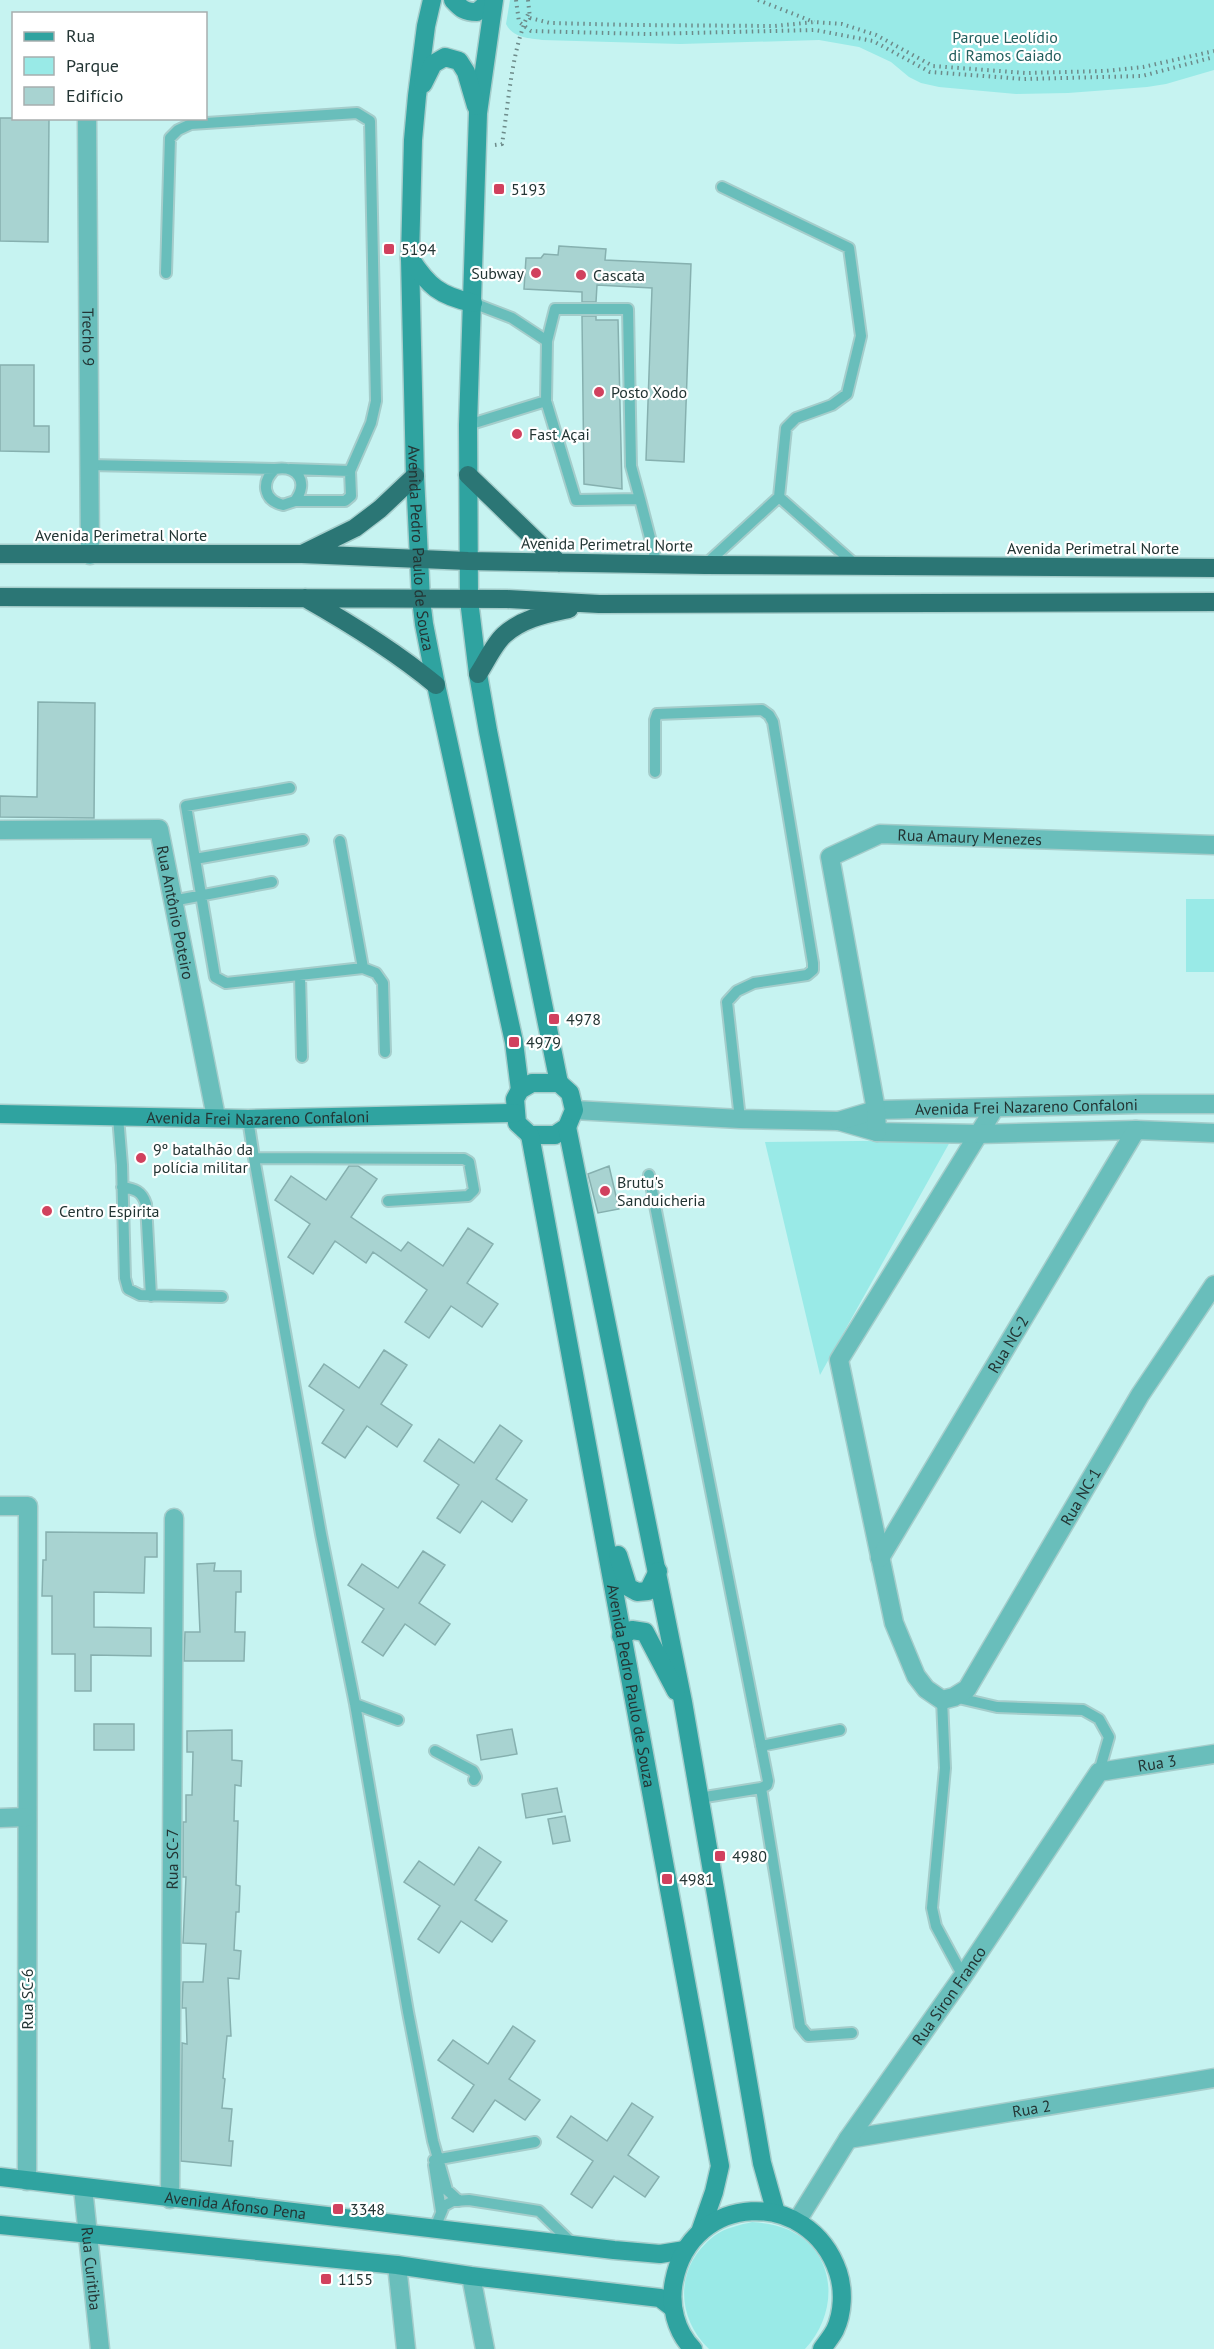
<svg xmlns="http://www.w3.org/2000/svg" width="1214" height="2349" font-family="'PT Sans',sans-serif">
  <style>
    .green { fill: #99eae7 }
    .building { fill: #a8d3d1; stroke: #86b0af; stroke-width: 1.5 }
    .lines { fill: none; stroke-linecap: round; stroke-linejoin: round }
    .lane-casing { stroke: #a5cdcb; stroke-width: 14 }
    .street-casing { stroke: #a5cdcb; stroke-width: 21 }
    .secondary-casing { stroke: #a5cdcb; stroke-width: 21 }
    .highway-casing { stroke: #a5cdcb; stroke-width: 21 }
    .path { stroke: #6d8b8a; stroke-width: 4; stroke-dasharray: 1.5 4.5; stroke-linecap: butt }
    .lane { stroke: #69bebb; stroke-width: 10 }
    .street { stroke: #69bebb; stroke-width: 18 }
    .secondary { stroke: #2fa3a0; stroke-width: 18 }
    .highway { stroke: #2b7675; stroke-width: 18 }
    .poi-dot { fill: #d1415e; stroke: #fff; stroke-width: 2 }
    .labels { text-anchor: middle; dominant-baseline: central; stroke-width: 4.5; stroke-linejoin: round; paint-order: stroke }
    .park-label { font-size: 16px; fill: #235f5e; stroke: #fff }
    .poi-label { font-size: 16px; fill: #233534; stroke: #fff; text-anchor: start }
    .street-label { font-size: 16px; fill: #233534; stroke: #fff }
  </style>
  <rect width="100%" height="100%" fill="#c6f3f1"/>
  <path class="green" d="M510 0H1214V70L1166 84 1147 87 1068 93 1016 94 939 87 921 83 909 77 891 62 859 47 819 40 680 44 542 40C528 38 513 38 506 24Z
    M1186 899H1214V972H1186Z
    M951 1140 820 1375 765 1142Z
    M752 2222C765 2223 777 2225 789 2230 838 2253 839 2313 805 2349H709C675 2316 675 2266 714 2236 725 2228 739 2225 752 2222Z"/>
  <path class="building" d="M0 118H49L48 242 0 241Z
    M559 246 606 249 605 260 691 264 684 462 646 460 652 288 597 285 596 302H582V292L524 289 526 258H541L544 254 558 255Z
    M582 316H596V320H618L622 489 584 484Z
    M0 365H34V426H49V452L0 451Z
    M38 702 95 703 94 818 0 817V796L37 797Z
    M349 1166H358L377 1179 351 1217 401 1251 408 1242 443 1266 468 1228 493 1244 467 1283 498 1304 482 1327 451 1306 429 1338 405 1322 427 1290 373 1252 366 1263 335 1241 313 1274 288 1257 310 1224 275 1200 291 1176 326 1200Z
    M609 1166 619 1209 598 1213 588 1174Z
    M384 1350 407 1365 381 1404 412 1425 397 1447 367 1426 345 1458 322 1443 344 1410 309 1386 324 1364 359 1388Z
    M500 1425 522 1441 496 1479 527 1500 512 1522 482 1501 460 1533 437 1518 459 1485 424 1461 439 1439 474 1463Z
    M46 1532 157 1533V1557H145L144 1593 94 1592V1627L151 1628V1656L91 1655V1691H75V1654H52V1596H42L43 1560H46Z
    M423 1551 445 1565 419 1603 450 1624 435 1645 405 1624 383 1656 362 1642 384 1609 348 1585 362 1564 398 1588Z
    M215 1563 214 1571H241V1592H236L235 1632H245L244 1661H184L185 1632H200L197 1564Z
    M94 1724H134V1750H94Z
    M512 1729 517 1754 481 1760 477 1735Z
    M232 1730V1760L242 1761 241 1786 235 1785 234 1821H238L236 1885 240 1886 239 1912H236L234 1950 241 1951 239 1979 228 1978 231 2036H227L223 2078 225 2079 222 2108 232 2109 229 2141H233L231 2166 181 2161 182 2043 187 2044 186 2008H182L183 1982H203L206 1944 183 1943 186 1877H183V1822H186V1795H192L193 1752H187V1731Z
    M557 1788 562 1812 526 1818 522 1794Z
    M565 1816 570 1841 553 1844 548 1819Z
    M479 1847 501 1862 475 1900 507 1921 492 1942 461 1921 439 1953 418 1939 440 1906 404 1882 419 1861 454 1885Z
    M513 2026 535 2041 509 2079 540 2100 525 2120 495 2100 473 2132 452 2118 474 2085 438 2060 453 2040 488 2064Z
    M632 2103 653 2117 628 2155 659 2177 645 2197 614 2176 592 2208 571 2194 593 2161 557 2137 571 2116 607 2141Z"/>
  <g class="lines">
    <g class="lane-casing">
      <path id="lane" d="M166 273 170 138 178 130 191 124 357 113 370 121 376 401 371 423 350 471
        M473 303 512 318 547 341
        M546 401 576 500 640 499 657 565
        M468 425 546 401 547 341 555 309H628L631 466 640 499
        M89 465 275 469
        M290 469 350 471 351 496 345 501H295L283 505C263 500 261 482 275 469 298 465 309 482 295 501
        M779 497 857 566
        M705 565 779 497 786 428 796 418 832 405 847 394 861 336 849 248 722 187
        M655 772V720L657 714 762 710 769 715 773 722 813 963V970L807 975 754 983 737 991 727 1002 740 1119
        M290 788 186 806 215 977 226 983 363 968 340 841
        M195 859 303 840
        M172 901 272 882
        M363 968 376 973 383 983 385 1052
        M300 975 302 1057
        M118 1117 122 1165 125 1278 128 1289 140 1295 222 1297
        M248 1119 254 1158
        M649 1175 768 1781 767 1785 761 1788 699 1798
        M122 1187C135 1189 142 1191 146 1204L151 1296
        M388 1201 468 1196 474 1190 469 1162 464 1159 254 1158 321 1534 355 1704 408 2012 433 2141 447 2190 459 2201
        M954 1697 997 1707 1083 1710 1099 1719 1109 1737 1099 1772
        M942 1700 945 1768 932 1908 936 1926 963 1976
        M355 1704 398 1720
        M761 1746 840 1730
        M435 1751 473 1771 476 1777 474 1780
        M761 1788 800 2026 808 2036 852 2033
        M434 2160 535 2142
        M434 2165 441 2211
        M434 2230 444 2206 453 2201 469 2200 539 2211 572 2243"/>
    </g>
    <g class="street-casing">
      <g id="street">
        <path id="s1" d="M87 118 90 555"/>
        <path id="s2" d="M0 830 159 829 216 1117"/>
        <path id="s3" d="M994 1109 839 1360 894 1623 916 1676 926 1689 942 1700 954 1697 967 1689 1140 1395 1214 1285"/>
        <path d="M574 1110 740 1119 839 1121 877 1132 979 1134 1136 1130 1214 1133"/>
        <path id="s4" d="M839 1121 876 1110 1140 1104H1214"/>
        <path id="s5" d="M877 1132 876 1110 830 857 880 834 1214 845"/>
        <path d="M0 1506H28L27 2181"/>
        <path id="s6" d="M880 1558 1136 1130"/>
        <path d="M0 1818 27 1817"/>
        <path id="s7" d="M848 2139 1214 2078"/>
        <path id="s8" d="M83 2188 100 2349"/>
        <path id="s9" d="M170 2199 174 1518"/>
        <path id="s10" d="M797 2221 848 2139 963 1976 1099 1772 1214 1754"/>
        <path d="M397 2265 406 2349"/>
        <path d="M471 2276 485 2349"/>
      </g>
    </g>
    <g class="secondary-casing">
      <g id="secondary">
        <path id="s11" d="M432 0 426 26 417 96 413 140 410 258 415 476 421 599 424 624 436 685 514 1042 520 1090"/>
        <path d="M453 0C461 9 465 12 477 12L491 0"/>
        <path d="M494 0 478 113 468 425 469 600 478 674 488 731 559 1083"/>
        <path d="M423 84 433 64 445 57 459 61 466 72 476 106"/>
        <path d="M410 258C428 286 440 296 473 303"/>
        <path d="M532 1083H559L570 1093 574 1110 567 1127 555 1135H530L517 1123 515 1099 520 1090Z"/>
        <path id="s12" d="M0 1114 248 1119 515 1113"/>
        <path d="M567 1127 683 1702 762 2163 776 2213"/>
        <path id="s13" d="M530 1135 720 2166 714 2192 700 2232"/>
        <path d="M618 1555 628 1587 637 1592 648 1591 658 1571"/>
        <path d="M621 1636 632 1630 645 1632 676 1691"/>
        <path id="s14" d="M0 2177 614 2250 660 2254 685 2250"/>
        <path d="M0 2225 397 2265 471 2276 660 2298 673 2308"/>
        <path d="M693 2349C676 2332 669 2305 674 2281 691 2192 809 2187 838 2272 844 2290 843 2313 835 2330 832 2336 826 2343 822 2349"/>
      </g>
    </g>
    <g class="highway-casing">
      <path id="highway" d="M468 475 559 563
        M304 553 355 528 380 509 415 476
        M0 554H302L468 561 705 565 1214 568
        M0 597 507 599 599 604 1214 602
        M305 598C351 624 395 651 436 685
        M478 674C486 662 494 644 504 635 523 618 546 614 569 609"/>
    </g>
    <path class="path" d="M516 0 519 22 531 31 646 34 815 30 873 41 930 72 1024 79 1142 76 1214 57
      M528 0 530 18 550 23 633 25 775 26 814 22 842 24 876 35 933 66 1026 73 1105 71 1143 67 1214 51
      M758 0 814 22
      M495 145 502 144C509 101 511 52 529 12"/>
    <use href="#lane" class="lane"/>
    <use href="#street" class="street"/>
    <use href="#secondary" class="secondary"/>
    <use href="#highway" class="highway"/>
  </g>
  <g class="poi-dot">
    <rect x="493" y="183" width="12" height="12" rx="3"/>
    <rect x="383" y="243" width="12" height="12" rx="3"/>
    <circle cx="536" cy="273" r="6"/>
    <circle cx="581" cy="275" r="6"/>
    <circle cx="599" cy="392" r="6"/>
    <circle cx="517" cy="434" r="6"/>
    <rect x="548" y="1013" width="12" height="12" rx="3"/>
    <rect x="508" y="1036" width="12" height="12" rx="3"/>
    <circle cx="141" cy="1158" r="6"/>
    <circle cx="605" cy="1191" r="6"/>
    <circle cx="47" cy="1211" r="6"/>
    <rect x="714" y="1850" width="12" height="12" rx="3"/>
    <rect x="661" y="1873" width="12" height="12" rx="3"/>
    <rect x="332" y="2203" width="12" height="12" rx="3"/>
    <rect x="320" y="2273" width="12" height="12" rx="3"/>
  </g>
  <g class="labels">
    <g class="park-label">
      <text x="1005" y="37">Parque Leolídio<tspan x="1005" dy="18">di Ramos Caiado</tspan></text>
    </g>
    <g class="poi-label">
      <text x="511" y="189">5193</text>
      <text x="401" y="249">5194</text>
      <text x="524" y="273" text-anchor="end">Subway</text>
      <text x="593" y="275">Cascata</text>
      <text x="611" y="392">Posto Xodo</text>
      <text x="529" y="434">Fast Açai</text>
      <text x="566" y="1019">4978</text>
      <text x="526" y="1042">4979</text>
      <text x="153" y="1149">9º batalhão da<tspan x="153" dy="18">polícia militar</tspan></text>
      <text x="617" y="1182">Brutu's<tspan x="617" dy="18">Sanduicheria</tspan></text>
      <text x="59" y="1211">Centro Espirita</text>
      <text x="732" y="1856">4980</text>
      <text x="679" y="1879">4981</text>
      <text x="350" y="2209">3348</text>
      <text x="338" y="2279">1155</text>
    </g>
    <g class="street-label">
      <text stroke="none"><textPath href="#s1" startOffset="219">Trecho 9</textPath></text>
      <text x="121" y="535">Avenida Perimetral Norte</text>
      <text transform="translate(607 544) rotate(1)">Avenida Perimetral Norte</text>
      <text x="1093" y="548">Avenida Perimetral Norte</text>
      <text stroke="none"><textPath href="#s11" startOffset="550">Avenida Pedro Paulo de Souza</textPath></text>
      <text stroke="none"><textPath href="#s5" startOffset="424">Rua Amaury Menezes</textPath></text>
      <text stroke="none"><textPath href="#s2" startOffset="244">Rua Antônio Poteiro</textPath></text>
      <text stroke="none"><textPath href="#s4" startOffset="189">Avenida Frei Nazareno Confaloni</textPath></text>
      <text stroke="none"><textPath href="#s12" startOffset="258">Avenida Frei Nazareno Confaloni</textPath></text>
      <text stroke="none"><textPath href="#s6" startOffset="249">Rua NC-2</textPath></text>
      <text stroke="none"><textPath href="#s3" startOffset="908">Rua NC-1</textPath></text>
      <text stroke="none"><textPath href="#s13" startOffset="560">Avenida Pedro Paulo de Souza</textPath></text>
      <text stroke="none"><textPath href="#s10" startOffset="600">Rua 3</textPath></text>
      <text stroke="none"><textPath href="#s9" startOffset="340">Rua SC-7</textPath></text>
      <text stroke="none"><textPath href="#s10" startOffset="272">Rua Siron Franco</textPath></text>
      <text transform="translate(27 1999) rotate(-90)">Rua SC-6</text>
      <text stroke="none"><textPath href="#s7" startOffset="186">Rua 2</textPath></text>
      <text stroke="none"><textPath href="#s14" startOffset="237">Avenida Afonso Pena</textPath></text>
      <text stroke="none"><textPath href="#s8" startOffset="81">Rua Curitiba</textPath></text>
    </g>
  </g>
  <rect x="12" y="12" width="195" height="108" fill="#ffffff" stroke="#a7aeae" stroke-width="1.5"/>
  <rect x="24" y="32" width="30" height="9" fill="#2fa3a0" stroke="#a7aeae" stroke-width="1.5"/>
  <text x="66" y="42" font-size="18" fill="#233534">Rua</text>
  <rect x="24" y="57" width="30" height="18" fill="#99eae7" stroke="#a7aeae" stroke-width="1.5"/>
  <text x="66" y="72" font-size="18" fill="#233534">Parque</text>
  <rect x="24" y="87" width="30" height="18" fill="#a8d3d1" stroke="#a7aeae" stroke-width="1.5"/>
  <text x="66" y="102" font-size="18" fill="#233534">Edifício</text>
</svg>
